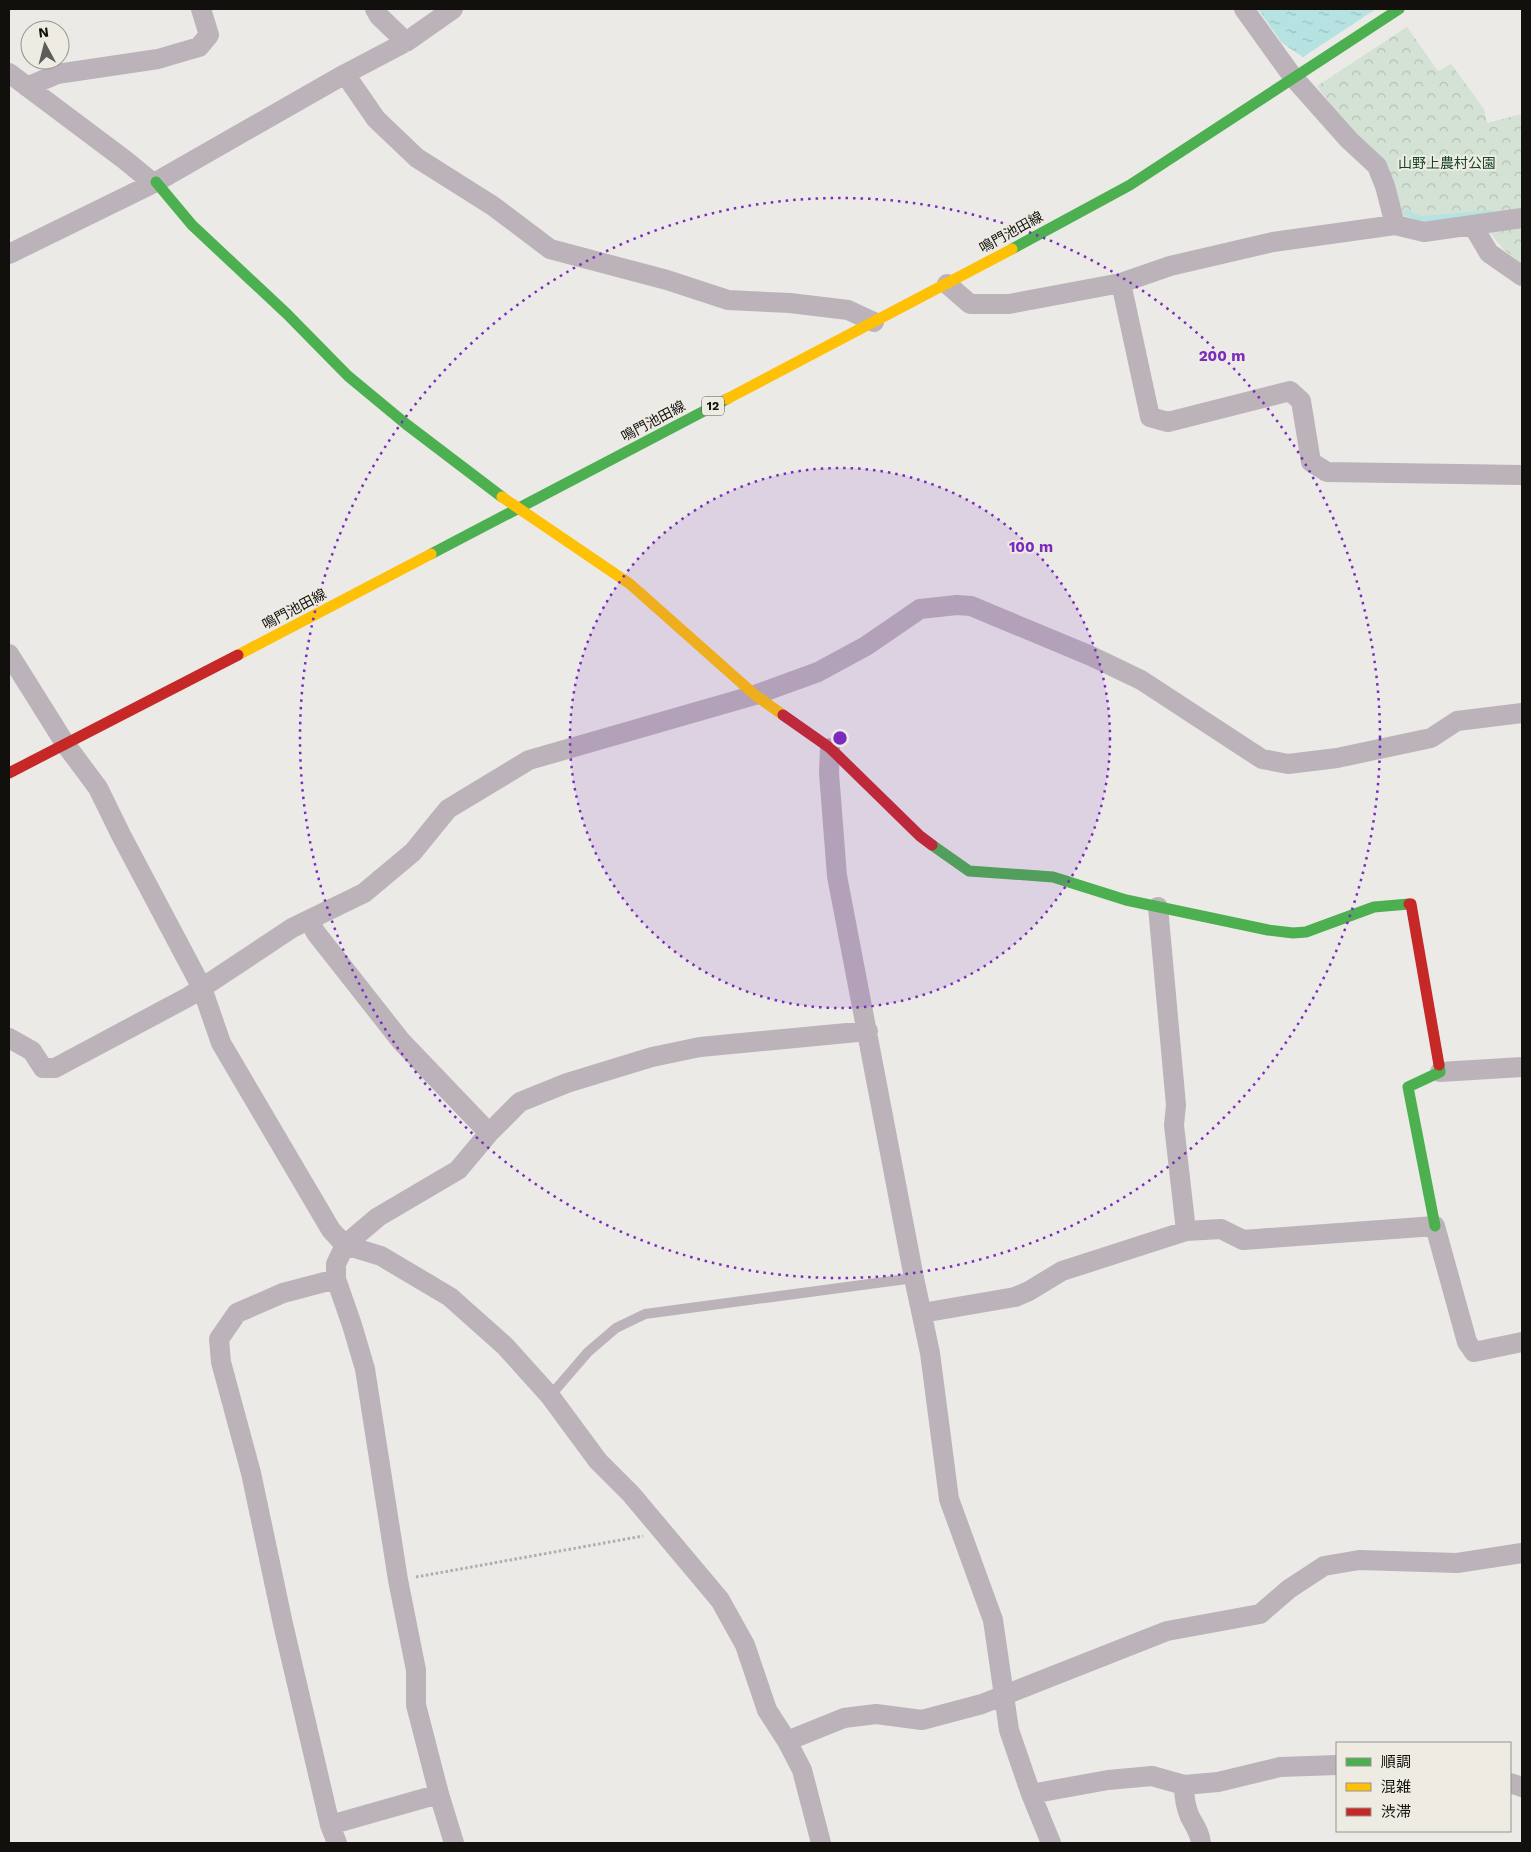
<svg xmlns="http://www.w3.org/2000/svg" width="1531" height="1852" font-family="'Work Sans','Noto Sans JP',sans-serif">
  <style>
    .forest { fill: url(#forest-crowns) }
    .water { fill: url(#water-ripples) }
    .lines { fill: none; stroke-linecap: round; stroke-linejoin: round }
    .stream { stroke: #b6e2e2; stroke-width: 5.5 }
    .path { stroke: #b1acaf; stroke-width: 3; stroke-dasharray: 2.5 2.5; stroke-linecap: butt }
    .lane { stroke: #bbb2ba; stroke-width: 10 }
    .street { stroke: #bbb2ba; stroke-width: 20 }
    .fast { stroke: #4caf50; stroke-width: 11 }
    .slow { stroke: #ffc107; stroke-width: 11 }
    .jam { stroke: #c62828; stroke-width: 11 }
    .ring { fill: none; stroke: #7b2cbf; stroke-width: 2.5; stroke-dasharray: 2.5 5 }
    .labels { text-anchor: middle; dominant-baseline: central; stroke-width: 4; stroke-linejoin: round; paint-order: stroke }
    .shield { fill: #eeebe3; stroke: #53524d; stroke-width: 1 }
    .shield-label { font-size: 12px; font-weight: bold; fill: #11100d }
    .park-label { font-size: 14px; fill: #154627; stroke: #eeebe3 }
    .street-label { font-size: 14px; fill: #11100d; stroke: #eeebe3 }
    .centre { fill: #7b2cbf; stroke: #eeebe3; stroke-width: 2.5 }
    .ring-label { font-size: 15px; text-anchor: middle; font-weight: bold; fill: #7b2cbf; stroke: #eeebe3; stroke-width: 4; stroke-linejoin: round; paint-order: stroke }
  </style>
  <defs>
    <pattern id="forest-crowns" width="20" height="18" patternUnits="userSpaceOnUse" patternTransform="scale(1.25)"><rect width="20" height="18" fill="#d3e2d4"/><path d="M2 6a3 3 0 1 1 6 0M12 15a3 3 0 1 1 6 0" fill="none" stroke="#b4c1b5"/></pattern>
    <pattern id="water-ripples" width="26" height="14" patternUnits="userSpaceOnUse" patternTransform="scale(1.25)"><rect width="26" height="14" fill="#b6e2e2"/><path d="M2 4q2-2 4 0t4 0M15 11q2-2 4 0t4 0" fill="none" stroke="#9bc1c1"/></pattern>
  </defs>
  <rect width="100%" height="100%" fill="#ebeae6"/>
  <path class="forest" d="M1407 27 1438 71 1451 64 1484 109 1487 123 1522 114V264L1504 250 1478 217 1420 223 1407 220 1400 213 1353 135 1317 86Z"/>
  <path class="water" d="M1258 9H1376L1303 57 1282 43Z"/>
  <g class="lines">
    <path class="stream" d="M1407 213 1420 219 1490 213"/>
    <path class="path" d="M416 1577 643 1536"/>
    <path class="lane" d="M550 1396 588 1352 616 1328 645 1314 914 1278"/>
    <path class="street" d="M375 9 379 16 406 42
      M1244 9 1293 77 1349 140 1377 166 1385 186 1395 225
      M9 73 125 160 153 183
      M345 74 376 119 417 158 493 206 550 249 667 280 728 300 790 303 848 310 874 322
      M27 87 57 74 158 59 199 47 209 35 201 9
      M1473 226 1489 253 1522 276
      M9 254 156 182 345 74 406 42 453 9
      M1121 283 1150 417 1168 422 1290 391 1301 401 1311 462 1327 472 1522 475
      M947 284 970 304H1009L1121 283 1170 266 1273 242 1395 225 1424 232 1522 218
      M9 654 66 745 98 788 121 835 202 988 221 1043 331 1230 345 1245 381 1256 450 1297 505 1346 550 1396 598 1461 631 1494 720 1600 745 1645 767 1710 787 1741 802 1770 821 1843
      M830 748 829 773 837 876 914 1278 930 1353 949 1499 993 1620 1009 1730 1031 1794 1051 1843
      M1158 907 1176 1105 1174 1125 1186 1231
      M309 920 316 933 401 1041 489 1133
      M9 1038 32 1051 43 1068H55L188 997 292 928 364 893 413 852 448 809 529 760 755 695 818 672 866 646 920 609 957 605 971 606 1091 656 1141 680 1262 759 1288 764 1337 758 1431 738 1457 721 1522 713
      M1440 1072 1522 1067
      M336 1279 283 1293 237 1313 219 1339 221 1362 251 1473 283 1624 330 1825 337 1843
      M922 1313 1015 1297 1029 1291 1062 1271 1186 1231 1221 1229 1243 1240 1435 1226 1467 1342 1474 1352 1522 1342
      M787 1741 844 1718 876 1714 922 1720 982 1704 1167 1631 1260 1614 1289 1589 1324 1566 1359 1560 1457 1563 1522 1553
      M1510 1783 1522 1787
      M1184 1785C1184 1795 1186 1808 1190 1817 1195 1826 1200 1833 1201 1843
      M1031 1794 1108 1780 1152 1776 1184 1785 1218 1782 1280 1767 1337 1765
      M330 1825 439 1794
      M454 1843 439 1794 416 1705V1670L398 1580 365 1369 352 1325 336 1279V1264L345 1245 378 1217 458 1170 489 1133 520 1102 567 1083 652 1057 700 1047 868 1031"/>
    <path class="fast" d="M156 182 192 225 287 314 348 376 406 424 502 497
      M1012 249 1130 185 1399 9
      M431 554 727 399
      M932 845 969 871 1053 877 1126 900 1268 930 1293 933 1306 932 1374 907 1409 904
      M1435 1226 1408 1087 1440 1072 1439 1065"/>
    <path class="slow" d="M727 399 1012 249
      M502 497 630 584 755 695 783 715
      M238 655 431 554"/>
    <path class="jam" d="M783 715 830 748 920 836 932 845
      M9 773 238 655
      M1409 904H1411L1439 1065"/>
  </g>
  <circle cx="840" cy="738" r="270" fill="#7b2cbf" fill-opacity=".12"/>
  <g class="ring">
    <circle cx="840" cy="738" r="270"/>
    <circle cx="840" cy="738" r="540"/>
  </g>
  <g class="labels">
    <rect class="shield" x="702" y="396.5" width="22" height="19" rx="4"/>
    <g class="shield-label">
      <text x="713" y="406">12</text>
    </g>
    <g class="park-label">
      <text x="1447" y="163">山野上農村公園</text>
    </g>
    <g class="street-label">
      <text transform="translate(1011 232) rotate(-29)">鳴門池田線</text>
      <text transform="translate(653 421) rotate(-28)">鳴門池田線</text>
      <text transform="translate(294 609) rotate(-28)">鳴門池田線</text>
    </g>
  </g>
  <circle cx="840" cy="738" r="8" class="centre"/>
  <g class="ring-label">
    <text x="1222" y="361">200 m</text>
    <text x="1031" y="552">100 m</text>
  </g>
  <rect width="1531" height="1852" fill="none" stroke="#11100d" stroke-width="20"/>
  <rect x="1336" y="1742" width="175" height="90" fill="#eeebe3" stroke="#96938d"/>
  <rect x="1346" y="1758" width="25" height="8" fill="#4caf50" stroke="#96938d"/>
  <text x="1381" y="1767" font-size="15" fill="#11100d">順調</text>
  <rect x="1346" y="1783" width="25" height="8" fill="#ffc107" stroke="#96938d"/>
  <text x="1381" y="1792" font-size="15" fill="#11100d">混雑</text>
  <rect x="1346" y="1808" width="25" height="8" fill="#c62828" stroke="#96938d"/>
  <text x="1381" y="1817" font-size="15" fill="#11100d">渋滞</text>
  <g transform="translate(45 45) rotate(353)"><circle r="24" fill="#eeebe3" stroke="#96938d"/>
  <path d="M0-4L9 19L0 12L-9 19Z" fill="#5d5c59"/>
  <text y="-8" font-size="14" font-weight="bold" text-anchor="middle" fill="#11100d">N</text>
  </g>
</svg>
